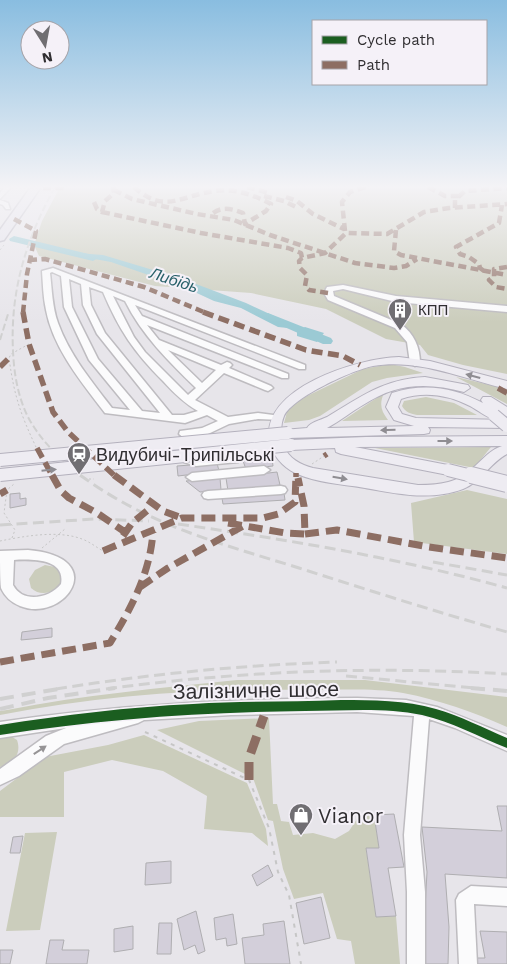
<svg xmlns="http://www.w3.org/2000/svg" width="507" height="964" font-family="'Work Sans',sans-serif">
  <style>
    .green { fill: #cbcdbc }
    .water { fill: #9bcad4 }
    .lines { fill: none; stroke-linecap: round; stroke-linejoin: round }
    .river { fill: #9bcad4; fill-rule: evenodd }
    .building { fill: #d3cfda; stroke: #afaeb1 }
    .minor-casing { stroke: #bebcc0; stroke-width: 3 }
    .major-casing { stroke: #b4b1bd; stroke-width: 2 }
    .highway-casing { stroke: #b4b1bd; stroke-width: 3 }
    .path-far1 { stroke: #c6c6c6; stroke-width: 1; stroke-dasharray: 2 2.5; stroke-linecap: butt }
    .path { stroke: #c6c6c6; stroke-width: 2; stroke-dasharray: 4 5.5; stroke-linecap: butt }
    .minor { fill: #fbfbfc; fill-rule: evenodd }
    .major { fill: #eeecf2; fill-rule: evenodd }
    .highway { fill: #e4e2ec; fill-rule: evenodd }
    .rail-far2 { stroke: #d0d0d0; stroke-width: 2; stroke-dasharray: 7 3; stroke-linecap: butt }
    .rail-far1 { stroke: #d0d0d0; stroke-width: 3; stroke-dasharray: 11 5.5; stroke-linecap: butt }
    .rail { stroke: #d0d0d0; stroke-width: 4; stroke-dasharray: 14 8; stroke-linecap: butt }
    .major-bridge-far1-casing { stroke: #b4b1bd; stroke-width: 14; stroke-linecap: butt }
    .major-bridge-casing { stroke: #b4b1bd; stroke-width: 18; stroke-linecap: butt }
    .major-bridge-far1 { stroke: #eeecf2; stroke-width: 12 }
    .major-bridge { stroke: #eeecf2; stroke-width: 16 }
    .quiet-far3 { stroke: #8d6e63; stroke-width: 4.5; stroke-dasharray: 8 4.5; stroke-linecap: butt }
    .quiet-far2 { stroke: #8d6e63; stroke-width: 5.5; stroke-dasharray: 11 5.5; stroke-linecap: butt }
    .quiet-far1 { stroke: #8d6e63; stroke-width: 7; stroke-dasharray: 14 7; stroke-linecap: butt }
    .quiet { stroke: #8d6e63; stroke-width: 9; stroke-dasharray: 18 9; stroke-linecap: butt }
    .cycleway-casing { stroke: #f5f1f8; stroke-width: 3 }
    .cycleway { fill: #1b5e20; fill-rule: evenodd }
    .oneway { fill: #8f8d92 }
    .oneway2 { fill: #969496 }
    .labels { text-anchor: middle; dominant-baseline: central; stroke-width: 4; stroke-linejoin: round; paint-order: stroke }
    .far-poi-label { font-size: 15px; fill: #302e31; stroke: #f5f1f8; text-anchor: start }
    .far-water-label { font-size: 16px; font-style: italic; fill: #276069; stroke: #f5f1f8 }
    .poi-label { font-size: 18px; fill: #302e31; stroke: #f5f1f8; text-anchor: start }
    .near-street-label { font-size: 21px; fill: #302e31; stroke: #f5f1f8 }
    .near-poi-label { font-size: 21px; fill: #302e31; stroke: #f5f1f8; text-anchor: start }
  </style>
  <rect width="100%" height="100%" fill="#e7e5ea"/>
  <path class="green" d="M60 187H507V374L463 365 428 355 420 345 386 339 326 309 251 293 155 286 39 256 34 245 42 221Z
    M390 364 405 367 423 373 387 378 372 382 320 416 309 420 284 423 287 412 296 403 307 396 363 369Z
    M456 377 507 389V404Z
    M384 393C379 404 381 411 388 420L342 421Z
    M426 397 454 403 477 415H417C411 414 405 412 402 406L404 401Z
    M491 447 474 468 375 448Z
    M467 490 507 499V554L414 542 411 503Z
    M45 565 60 568 63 581C56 592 42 598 31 588L29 579 35 570Z
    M237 680H365L507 697V727C473 712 440 700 403 693 375 688 338 690 309 690 206 688 101 695 0 715V711L7 710C83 695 160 688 237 680Z
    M269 718 273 804H277L281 821 289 822 293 835 313 833 335 839 349 831 359 816 374 815 379 848 366 849 376 917 396 916 400 964H355L351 941 337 939 323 893 294 899 283 869 273 821 268 820 253 778 157 730 199 721Z
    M9 735 17 740C22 754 13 764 0 767V737Z
    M144 735 247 783 266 829 268 846 252 833 204 829 207 796 163 771 112 760 64 772V817H0V791L45 757 108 745Z
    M57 832 40 930 6 931 25 833Z"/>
  <path class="water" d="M76 253 103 255 183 279 246 303 287 322 288 328 278 327 241 308 214 301 186 288 111 262 72 255Z
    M305 327 324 333 317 342 297 336V332Z"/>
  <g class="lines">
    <path class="river" d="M14 236 97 256 98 258 93 261 10 241 9 239Z
      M268 313 331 338 333 341 331 344H323L264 318 262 316 264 314Z"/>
  </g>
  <path class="building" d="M272 458 273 466 246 469 243 461Z
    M217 463 219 471 178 476 177 466Z
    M277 472 280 485 228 491 226 478Z
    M220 478 221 490 200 492 186 481Z
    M20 493V499L26 498V505L10 508V494Z
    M284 493 285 500 223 504 222 498Z
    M52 628V637L21 640 22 632Z
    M497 806H507V878L445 874 449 927 448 964H422L427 872 422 827 502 831Z
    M394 814 404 867 388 868 396 916 376 917 366 848H379L374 815Z
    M23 836 20 853H10L13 837Z
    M171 861V883L145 885 146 863Z
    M268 865 273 876 257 886 252 875Z
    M321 897 330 938 304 944 296 903Z
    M196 911 205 951 198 954 195 945 184 950 177 919Z
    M233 914 237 944 227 946 226 938 216 940 214 918Z
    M284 921 290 964H245L242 938 264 935 263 924Z
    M159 923H172L171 954H157Z
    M133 926V949L114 952V929Z
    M480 931 507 932V964H476L475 958H485Z
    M50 940H64L62 950H89L87 964H46Z
    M0 950H13L10 964H0Z"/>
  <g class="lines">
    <g class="minor-casing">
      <path id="minor" d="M5 187H11L0 199V193Z
        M0 200 8 203 10 209H6L3 205 0 204Z
        M53 268 305 365V369H299L135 305 142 316 288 374V378H282L147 325 159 340 221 365 227 362 230 363 232 365 229 368 271 386 273 388 268 391 265 390 224 373 195 400 228 417 258 413 281 416 282 418 281 420 258 419 229 424 208 434 184 438 179 434 180 431 202 428 218 421 207 415 185 423 105 413C82 383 53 348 46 310 43 297 43 284 42 271ZM52 272 61 276 64 307 89 360 130 410 112 408C92 382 69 354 58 323 52 307 52 289 50 273ZM69 279 81 284 83 305 97 334 160 413 142 411 98 359 72 307ZM89 287 103 292C119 330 134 352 163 381 174 393 184 403 198 411L184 415H172L105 333 91 305ZM113 296 125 301C142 335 168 361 196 388L188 395 145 352 134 337ZM168 350 216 370 202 383Z
        M343 285 396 296 507 306V312L396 302 343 289 333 291 334 296 401 324C414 334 420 347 420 363L415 366 410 363 407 342 395 328 328 300 324 293 327 287Z
        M244 450 249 454 238 462 196 466 184 462 183 459 188 455C206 461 227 455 244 450Z
        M264 466 270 470 264 474 192 481 186 477 192 473Z
        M281 486 285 487 287 490 285 493 281 494 208 499 204 498 202 495 204 492 208 491Z
        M28 550C112 557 64 624 20 606 11 602 5 597 1 588 0 580 0 559 0 551ZM14 560C30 559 66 558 61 584 50 598 23 604 13 585Z
        M357 698 406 700 437 707 507 735V751L455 728 429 719 420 835 425 892V964H407V892L404 835 414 716 357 712 231 715 144 720 138 723 64 744 19 776 0 785V769L46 736 66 728 0 738V722C119 704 237 699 357 698Z
        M471 886 507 888V906L474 904 477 964H459L456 900 459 894Z"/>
    </g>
    <g class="major-casing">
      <path id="major" d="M399 357 430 361 507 381V389C464 379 418 358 373 366 353 370 293 397 284 416 280 425 281 437 284 446 288 458 301 465 313 468L418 485C440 485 458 483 474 467 483 459 490 450 502 446L355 447 453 466 455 470 453 474 448 475 341 454 336 452 335 448 291 450 286 448 284 445 286 442 291 440 366 437 507 436V454C490 463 481 482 463 489 431 501 398 494 365 488 343 484 316 483 295 473 283 467 272 455 270 442 258 388 359 358 399 357Z
        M425 377 468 385 470 388 464 392C427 382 396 383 363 405 351 412 340 421 327 428L414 426 394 420 386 407 392 393C424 383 453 387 483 403L481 400 483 397H491L507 407V417L500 414 498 418 494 419C485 417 478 410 470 406 448 395 425 391 401 399L398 407 402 414 416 418 507 420V428L428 427 430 430 429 433 424 434 288 438 283 436 282 433 283 430 307 428C310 422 321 420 327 417 361 397 383 379 425 377Z"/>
    </g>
    <g class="highway-casing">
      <path id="highway" d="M31 187H41L4 240 0 241V230Z"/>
    </g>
    <path class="path-far1" d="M66 188 87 195 94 202
      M0 250 4 245
      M29 344 11 354 9 358C14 395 20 413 36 447
      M312 464 324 456
      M89 479H94
      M12 538 15 530 4 513 7 490 14 484
      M0 541C25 536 58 530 82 539 90 542 96 547 103 551
      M42 548 65 529"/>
    <path class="path" d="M145 732 249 780 269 828 278 872 289 895 301 964"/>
    <use href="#minor" class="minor"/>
    <use href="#major" class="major"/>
    <use href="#highway" class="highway"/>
    <path class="rail-far2" d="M55 187C26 239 10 291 13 351 14 374 18 397 28 417 40 440 62 461 82 477
      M0 340 8 314"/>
    <path class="rail-far1" d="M80 475C150 526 219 543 299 568 368 590 437 612 507 632
      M178 524C289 540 399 558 507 588
      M0 525 95 519 149 521
      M433 562 507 575
      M346 676 485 689
      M56 689C149 674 243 665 337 662
      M106 689C239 671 373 666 507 674"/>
    <path class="rail" d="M471 688 507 691
      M0 699 64 688
      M0 709 48 698 115 688"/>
    <g class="major-bridge-far1-casing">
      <path id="major-bridge-far1" d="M494 415 507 426
        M0 460 288 433
        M448 470 476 477
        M0 475 291 445"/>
    </g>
    <g class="major-bridge-casing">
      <path id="major-bridge" d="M471 475 507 484"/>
    </g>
    <use href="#major-bridge-far1" class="major-bridge-far1"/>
    <use href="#major-bridge" class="major-bridge"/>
    <path class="quiet-far3" d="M134 187C165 215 181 195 215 191 235 188 254 195 271 204L266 211 245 224 243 213C231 208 219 206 210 216
      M247 187 269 193
      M428 187 445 196H459
      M43 188H66
      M114 190 132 199 197 214 234 220 270 235 355 263 394 268 406 266 417 259
      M264 196 284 201 296 207
      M286 197 297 201 313 214 344 229
      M94 202 97 209 102 212 105 201 114 193 113 187
      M455 208V200L465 191 507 188
      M102 212 201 233 288 248 301 253 302 258
      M14 219 36 231 27 274 23 313
      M396 230 394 251 401 255 507 275
      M345 231 342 202 350 192 366 187
      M29 260 45 259 144 287 206 313
      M507 267 494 269V277L489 280 496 287 507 289
      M484 271 480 268 479 264 469 257 460 254 456 247 499 223 502 205
      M328 293 309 290 305 286 307 275 300 268 299 261 302 258 325 253 346 233 387 234 424 212 449 208 507 204"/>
    <path class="quiet-far2" d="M23 312 29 344 53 412 68 432 116 477
      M203 312 306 350 343 356 360 365
      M0 367 9 358
      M498 388 507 393
      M37 448 53 477
      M324 456 327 454
      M296 477V473"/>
    <path class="quiet-far1" d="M52 475 61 491 69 498 97 513 125 532
      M114 475 163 511 182 518
      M0 494 7 490
      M228 523 285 533 305 534 304 506 298 478
      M305 534 337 530 429 547 507 558
      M123 536 132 523 154 505
      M103 551 182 518H263L278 514 295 502 296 475
      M140 587 168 568 243 526
      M0 662 110 643C131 608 150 574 153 532"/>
    <path class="quiet" d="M249 780V758L264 716"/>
    <g class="cycleway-casing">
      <path id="cycleway" d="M341 700C373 700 405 700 436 709 460 716 484 728 507 738V748C479 737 452 722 422 715 384 707 344 711 305 711 203 712 101 719 0 735V725C64 715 128 707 193 704 242 701 292 702 341 700Z"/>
    </g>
    <use href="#cycleway" class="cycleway"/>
  </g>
  <defs><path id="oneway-solid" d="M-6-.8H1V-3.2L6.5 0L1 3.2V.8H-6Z" transform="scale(1.25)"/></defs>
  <g class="oneway">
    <use href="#oneway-solid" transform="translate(473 376) rotate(-165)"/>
    <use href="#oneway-solid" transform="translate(388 430) rotate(179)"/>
    <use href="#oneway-solid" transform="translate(445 441)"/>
    <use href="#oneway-solid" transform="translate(49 470) rotate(-6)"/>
    <use href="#oneway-solid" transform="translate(340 478) rotate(10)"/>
  </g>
  <use class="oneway2" href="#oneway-solid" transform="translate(40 750) rotate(-33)"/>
  <linearGradient id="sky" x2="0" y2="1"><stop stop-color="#89bde0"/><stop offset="0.58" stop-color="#f4f3f6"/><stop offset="1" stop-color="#f4f3f6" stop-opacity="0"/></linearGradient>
  <rect width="507" height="322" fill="url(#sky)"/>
  <defs>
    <g id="building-pin" transform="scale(1.25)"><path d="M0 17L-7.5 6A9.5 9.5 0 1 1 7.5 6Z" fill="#706e72" stroke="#f5f1f8"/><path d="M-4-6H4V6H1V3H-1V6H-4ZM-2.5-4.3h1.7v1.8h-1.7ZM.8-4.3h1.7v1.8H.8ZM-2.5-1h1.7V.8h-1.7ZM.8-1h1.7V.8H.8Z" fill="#fff"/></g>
    <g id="station-pin" transform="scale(1.25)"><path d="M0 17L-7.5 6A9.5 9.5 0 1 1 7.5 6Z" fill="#706e72" stroke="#f5f1f8"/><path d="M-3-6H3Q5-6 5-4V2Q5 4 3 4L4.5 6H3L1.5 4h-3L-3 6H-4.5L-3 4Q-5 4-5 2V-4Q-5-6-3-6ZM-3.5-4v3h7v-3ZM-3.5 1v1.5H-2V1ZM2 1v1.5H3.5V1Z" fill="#fff"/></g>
    <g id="shop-pin" transform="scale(1.25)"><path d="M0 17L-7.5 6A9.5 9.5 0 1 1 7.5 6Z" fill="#706e72" stroke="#f5f1f8"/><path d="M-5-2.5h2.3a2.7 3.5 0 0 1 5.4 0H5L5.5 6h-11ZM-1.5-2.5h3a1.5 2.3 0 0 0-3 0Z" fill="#fff"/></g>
  </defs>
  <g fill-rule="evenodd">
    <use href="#building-pin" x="400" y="310"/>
    <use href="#station-pin" x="79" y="454"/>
    <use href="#shop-pin" x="301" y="815"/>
  </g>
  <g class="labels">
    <g class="far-poi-label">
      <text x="418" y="310">КПП</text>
    </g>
    <g class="far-water-label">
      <text transform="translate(174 280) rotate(18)">Либідь</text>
    </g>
    <g class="poi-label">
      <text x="96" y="454">Видубичі-Трипільські</text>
    </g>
    <g class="near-street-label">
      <text transform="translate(256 690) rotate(-1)">Залізничне шосе</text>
    </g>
    <g class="near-poi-label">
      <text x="318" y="815">Vianor</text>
    </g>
  </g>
  <rect x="312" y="20" width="175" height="65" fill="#f5f1f8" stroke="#a6a3a8"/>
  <rect x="322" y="36" width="25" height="8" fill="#1b5e20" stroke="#a6a3a8"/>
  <text x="357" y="45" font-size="15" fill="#302e31">Cycle path</text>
  <rect x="322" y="61" width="25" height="8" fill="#8d6e63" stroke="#a6a3a8"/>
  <text x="357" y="70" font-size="15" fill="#302e31">Path</text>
  <g transform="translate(45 45) rotate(169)"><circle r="24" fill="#f5f1f8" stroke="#a6a3a8"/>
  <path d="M0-4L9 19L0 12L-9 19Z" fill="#706e72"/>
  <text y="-8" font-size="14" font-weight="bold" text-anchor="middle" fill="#302e31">N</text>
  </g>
</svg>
